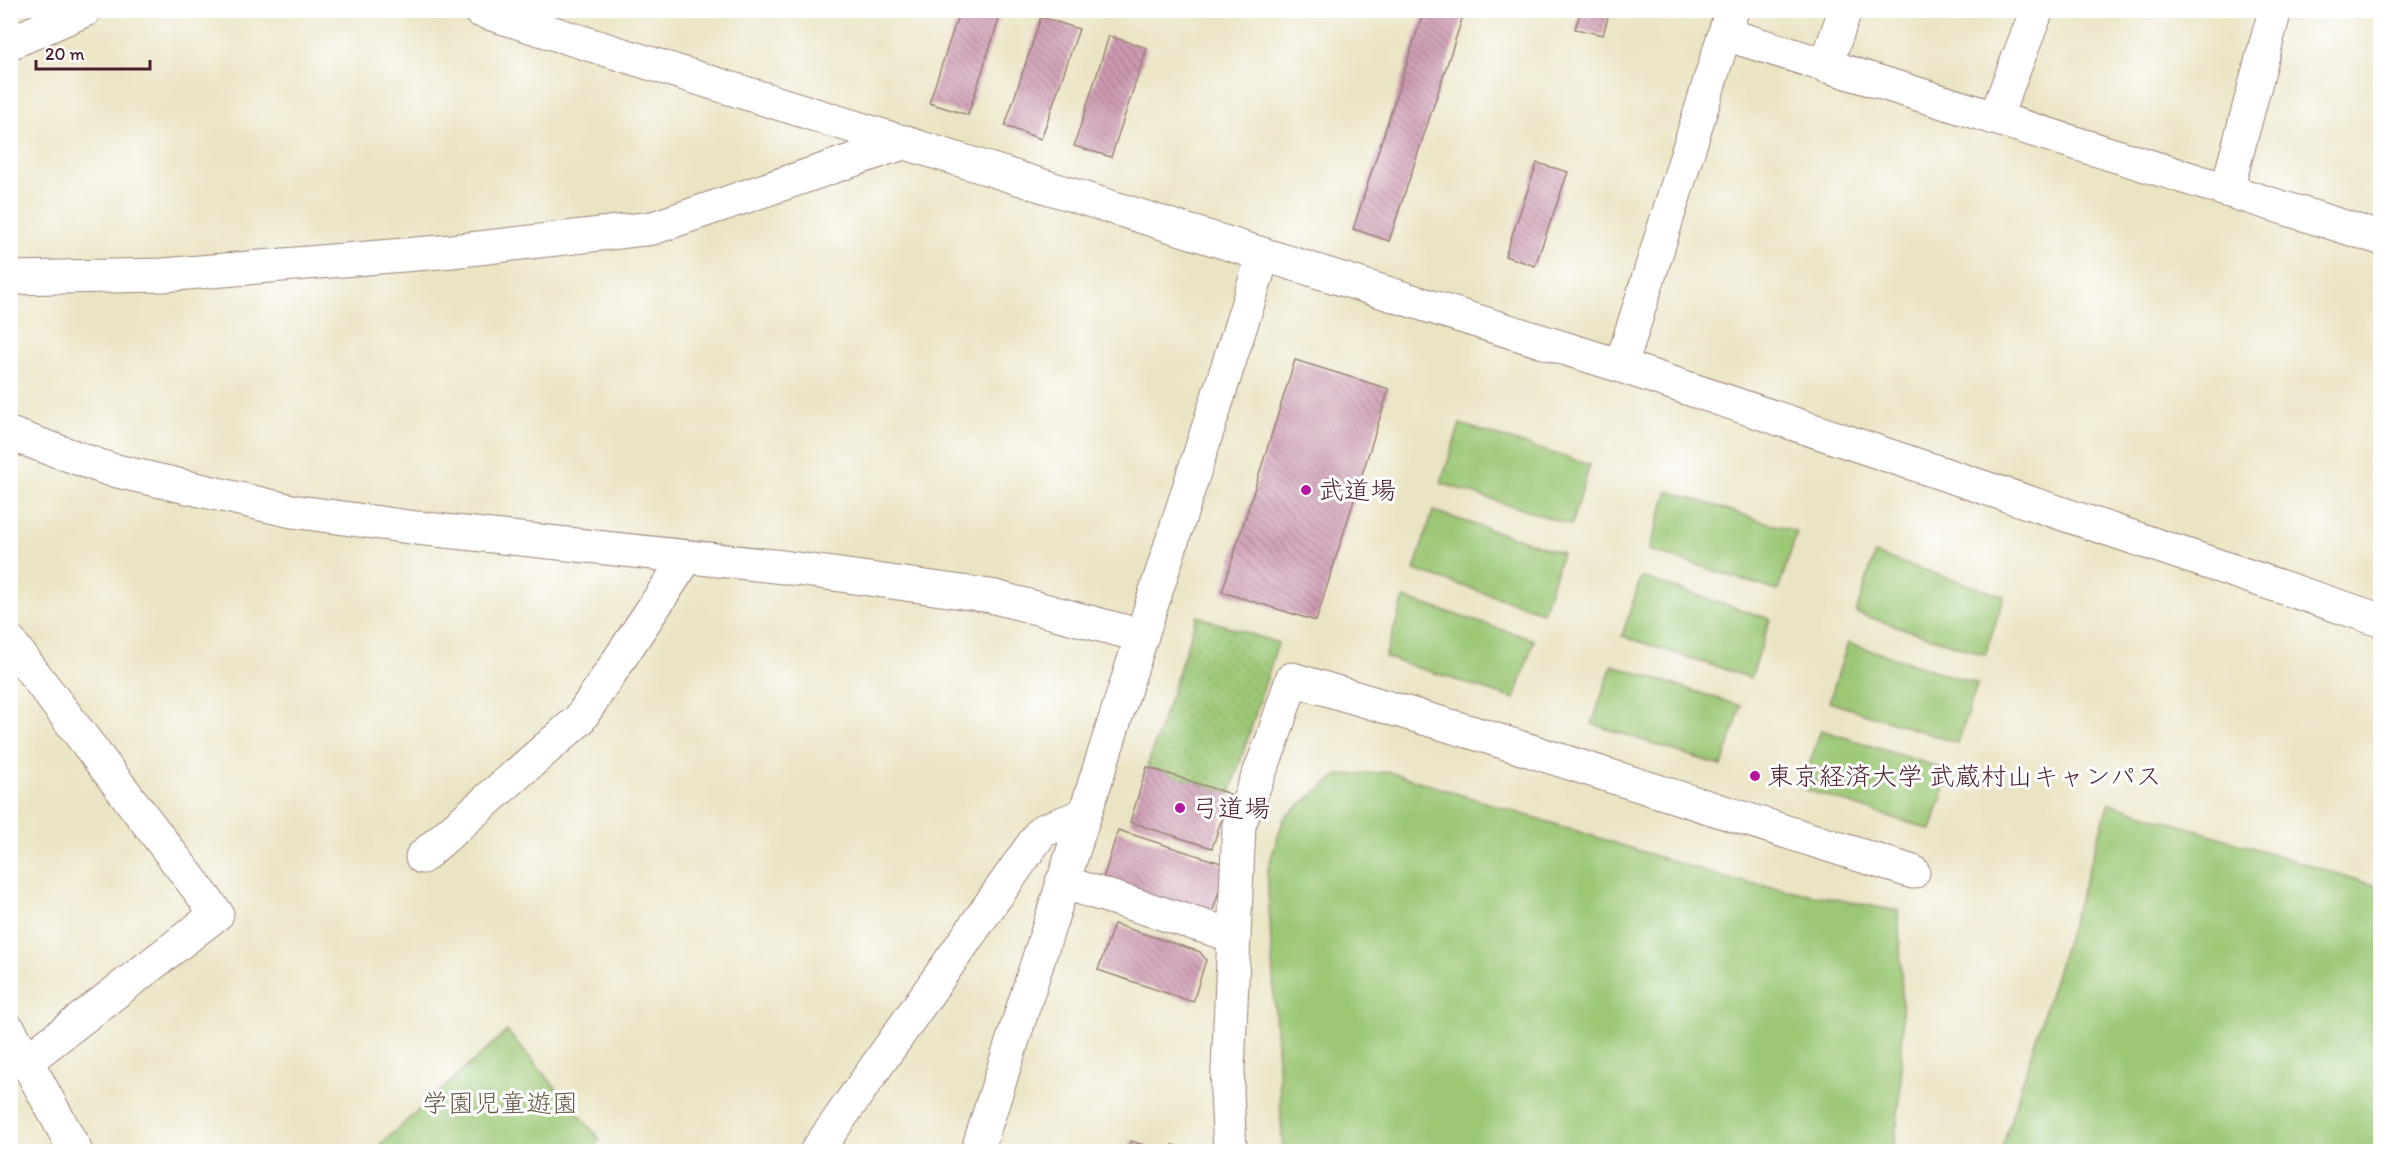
<svg xmlns="http://www.w3.org/2000/svg" width="2391" height="1162" font-family="Itim,'Klee One',sans-serif">
  <style>
    .grass { fill: url(#grass-dots); stroke: #737450; stroke-width: 1.5 }
    .park { fill: #9cc876; stroke: #737450; stroke-width: 1.5 }
    .building { fill: url(#building-back-hatch) }
    .lines { fill: none; stroke-linecap: round; stroke-linejoin: round }
    .minor-casing { stroke: #9a8278; stroke-width: 35 }
    .minor { stroke: #fff; stroke-width: 33 }
    .poi-dot { fill: #b5179e; stroke: #fff; stroke-width: 2 }
    .labels { text-anchor: middle; dominant-baseline: central; stroke-width: 6; stroke-linejoin: round; paint-order: stroke }
    .poi-label { font-size: 26px; fill: #4a1f2b; stroke: #fff; text-anchor: start }
    .park-label { font-size: 26px; fill: #675a45; stroke: #fff }
  </style>
  <defs>
    <pattern id="grass-dots" width="8" height="8" patternUnits="userSpaceOnUse" patternTransform="scale(1.5)"><rect width="8" height="8" fill="#9cc876"/><path d="M2 2h.1M6 6h.1" fill="none" stroke="#88ab66" stroke-width="1.8" stroke-linecap="round"/></pattern>
    <pattern id="building-back-hatch" width="6" height="6" patternUnits="userSpaceOnUse" patternTransform="scale(1.5)"><rect width="6" height="6" fill="#cc9ab1"/><path d="M-1 5l2 2M0 0l6 6M5-1l2 2" fill="none" stroke="#a87d90"/></pattern>
  </defs>
  <rect width="100%" height="100%" fill="#fff"/>
  <filter id="ink" filterUnits="userSpaceOnUse"><feTurbulence type="fractalNoise" baseFrequency=".0167" numOctaves="2"/><feDisplacementMap in="SourceGraphic" scale="12" xChannelSelector="R" yChannelSelector="G"/><feConvolveMatrix kernelMatrix="1 2 1 2 8 2 1 2 1" color-interpolation-filters="sRGB"/></filter>
  <filter id="wash" filterUnits="userSpaceOnUse"><feTurbulence type="fractalNoise" baseFrequency=".008" numOctaves="4" result="noise"/><feDisplacementMap in="SourceGraphic" scale="24" xChannelSelector="R" yChannelSelector="G"/><feGaussianBlur stdDeviation="1.35" result="paint"/><feColorMatrix in="noise" values="0 0 0 0 0 0 0 0 0 0 0 0 0 0 0 0 0 1.4 0 .05"/><feComposite in="paint" operator="in"/></filter>
  <g filter="url(#wash)">
    <rect width="100%" height="100%" fill="#ebe4c4"/>
    <path class="grass" d="M1197 616 1278 643 1230 794 1147 767Z"/>
    <path class="park" d="M1460 424 1590 465 1571 525 1441 483Z
      M1668 491 1797 532 1778 591 1649 550Z
      M1433 511 1562 553 1543 612 1414 570Z
      M1875 554 2004 596 1985 655 1856 613Z
      M1641 577 1770 619 1751 678 1622 636Z
      M1404 598 1534 640 1515 699 1385 657Z
      M1848 643 1977 684 1958 743 1829 702Z
      M1612 665 1741 706 1722 766 1592 724Z
      M1821 730 1950 771 1931 830 1801 788Z
      M1389 772 1729 879 1898 911C1903 991 1906 1072 1893 1151H1283L1267 871 1284 818 1338 775Z
      M2109 803 2380 887V1151H2001Z
      M507 1031 600 1139 592 1151H373Z"/>
    <g id="blocks">
      <path class="building" d="M960 10H1002L968 115 929 103Z
        M1424 10H1465L1389 241 1353 229Z
        M1581 10H1610L1603 35 1575 29Z
        M1041 17 1079 29 1041 139 1005 126Z
        M1109 36 1147 48 1111 157 1074 146Z
        M1537 163 1568 172 1535 266 1505 256Z
        M1295 360 1389 389 1316 621 1222 592Z
        M1147 767 1230 794 1212 848 1130 822Z
        M1118 830 1227 865 1211 917 1102 882Z
        M1114 924 1200 952 1206 960 1193 1002 1098 970Z
        M1131 1141 1162 1151V1152H1127Z
        M1173 1145 1193 1151V1152H1171Z"/>
    </g>
  </g>
  <g filter="url(#ink)">
    <use href="#blocks" fill-opacity="0" stroke="#9a8278" stroke-width="1.5"/>
    <g class="lines">
      <g class="minor-casing">
        <path id="minor" d="M479 10 1621 366 2380 620
          M1725 34 2380 238
          M10 43 85 10
          M1826 66 1845 10
          M1995 118 2037 10
          M2227 190 2275 10
          M10 278 163 275 452 251 653 228 906 142
          M1621 366 1732 10
          M10 434 108 469 292 511 417 528 783 567 991 596 1142 636
          M10 642 217 914 28 1060
          M422 857 579 720 687 557
          M1062 882 1234 936
          M10 1031 76 1152
          M816 1152 1042 831 1084 815
          M977 1152 1263 256
          M1230 1152 1227 1092 1239 825 1272 741 1292 679 1484 736 1913 872"/>
      </g>
      <use href="#minor" class="minor"/>
    </g>
  </g>
  <g class="poi-dot">
    <circle cx="1306" cy="490" r="6"/>
    <circle cx="1755" cy="776" r="6"/>
    <circle cx="1180" cy="808" r="6"/>
  </g>
  <g class="labels">
    <g class="poi-label">
      <text x="1318" y="490">武道場</text>
      <text x="1767" y="776">東京経済大学 武蔵村山キャンパス</text>
      <text x="1192" y="808">弓道場</text>
    </g>
    <g class="park-label">
      <text x="500" y="1103">学園児童遊園</text>
    </g>
  </g>
  <rect width="2391" height="1162" fill="none" stroke="#fff" stroke-width="36"/>
  <path d="M36 60v9h114v-9" fill="none" stroke="#4a1f2b" stroke-width="3"/>
  <text x="45" y="60" font-size="18" fill="#4a1f2b" stroke="#ffffff" stroke-width="4.5" paint-order="stroke">20 m</text>
</svg>
